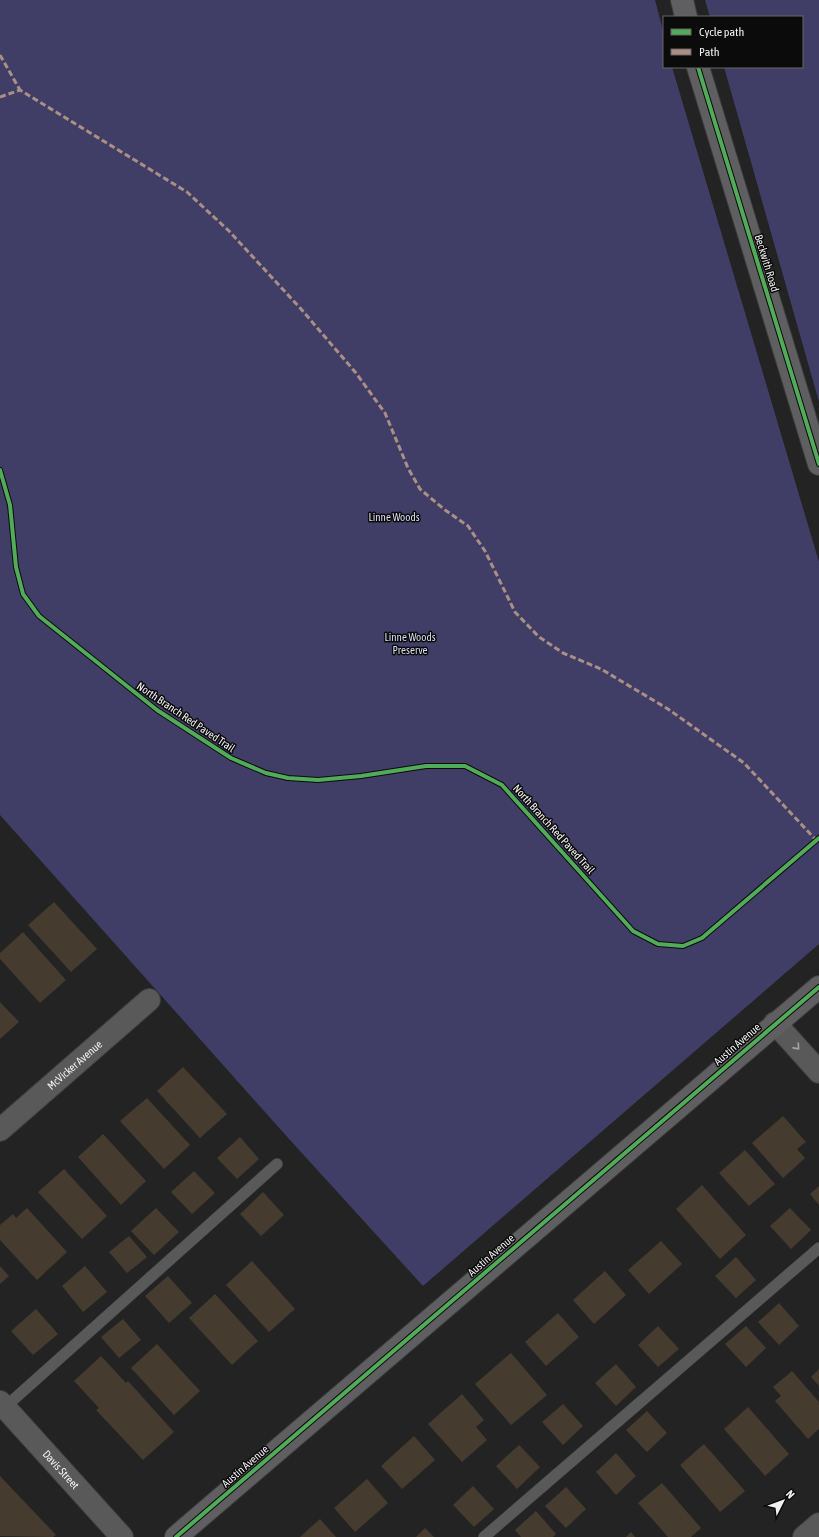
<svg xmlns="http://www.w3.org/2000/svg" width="819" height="1537" font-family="'Asap Condensed',sans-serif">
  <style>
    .green { fill: #403e66 }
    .building { fill: #453c2f }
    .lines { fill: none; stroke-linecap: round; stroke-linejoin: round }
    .lane-casing { stroke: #3d3d3d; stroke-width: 12 }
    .street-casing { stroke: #3d3d3d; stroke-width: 24 }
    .secondary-casing { stroke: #3d3d3d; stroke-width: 24 }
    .lane { stroke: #59595a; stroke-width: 11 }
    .street { stroke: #59595a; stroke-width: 22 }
    .secondary { stroke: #5f5f62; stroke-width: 22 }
    .quiet { stroke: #ac8f84; stroke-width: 3; stroke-dasharray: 6 3; stroke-linecap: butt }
    .cycleway-casing { stroke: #0b0b0c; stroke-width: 6 }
    .cycleway { stroke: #51ab58; stroke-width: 4 }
    .oneway { stroke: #a4a4a6 }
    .labels { text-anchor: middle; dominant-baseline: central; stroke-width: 3; stroke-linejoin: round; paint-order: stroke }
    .street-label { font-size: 11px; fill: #f0f0f1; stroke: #0b0b0c }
    .park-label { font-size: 11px; fill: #d9daf1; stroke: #0b0b0c }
  </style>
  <rect width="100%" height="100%" fill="#232323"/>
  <path class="green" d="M0 0H655L664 34V67H672L819 562V944L423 1286 290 1140 0 815Z
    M705 0H819V402L724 67H802V17H710Z"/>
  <path class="building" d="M54 902 97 949 71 972 28 925Z
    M23 932 66 980 40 1003 0 959V953Z
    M0 1002 19 1022 0 1039Z
    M183 1067 227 1114 200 1138 157 1091Z
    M147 1098 190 1145 164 1169 120 1121Z
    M783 1116 806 1142 797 1149 805 1158 783 1178 752 1143Z
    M103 1134 146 1181 121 1205 78 1157Z
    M240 1137 259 1159 237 1179 217 1158Z
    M745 1150 775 1184 749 1206 719 1173Z
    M64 1169 107 1216 82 1239 38 1192Z
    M194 1171 215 1193 192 1214 171 1192Z
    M702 1185 746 1235 720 1259 676 1209Z
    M819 1186V1205L810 1194Z
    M263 1192 284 1215 261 1236 240 1214Z
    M27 1208 67 1252 37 1280 0 1240V1225L13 1214 16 1218Z
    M156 1208 179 1232 154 1255 131 1231Z
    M790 1208 811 1230 791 1249 770 1226Z
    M129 1236 147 1257 127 1273 109 1252Z
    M661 1241 682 1264 649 1294 628 1270Z
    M736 1257 756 1280 736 1298 715 1276Z
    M252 1261 295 1309 269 1332 226 1285Z
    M0 1266 9 1276 0 1284Z
    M85 1266 107 1292 83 1312 62 1286Z
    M605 1271 626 1295 594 1324 573 1300Z
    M168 1276 192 1303 169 1323 145 1296Z
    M215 1294 258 1341 232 1365 189 1318Z
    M779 1303 799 1326 779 1345 758 1322Z
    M36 1309 58 1334 33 1355 11 1331Z
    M558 1313 579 1337 546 1366 525 1342Z
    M123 1319 141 1340 119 1358 101 1337Z
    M658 1326 679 1349 658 1367 638 1345Z
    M746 1326 766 1348 746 1367 725 1344Z
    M157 1344 200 1391 174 1415 131 1368Z
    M511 1353 547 1395 511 1425 475 1384Z
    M101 1356 126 1383 128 1381 174 1432 143 1460 96 1410 99 1408 74 1381Z
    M616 1364 636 1387 616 1406 595 1383Z
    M819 1369V1386L811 1377Z
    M792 1371 819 1402V1429L808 1439 775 1401 781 1396 773 1387Z
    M462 1394 484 1420 476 1427 487 1440 462 1462 428 1424Z
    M563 1404 583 1426 563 1445 542 1422Z
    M748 1407 789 1454 765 1476 724 1429Z
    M647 1411 667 1433 647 1452 626 1430Z
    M414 1436 435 1460 402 1489 381 1466Z
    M704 1444 745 1491 720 1512 680 1465Z
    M519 1445 540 1467 517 1489 496 1466Z
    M616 1453 636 1476 616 1495 596 1472Z
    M0 1476 56 1535 53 1537 0 1536Z
    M367 1479 388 1503 355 1532 334 1508Z
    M662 1483 701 1528 691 1537H668L638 1503Z
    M473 1486 494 1509 474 1527 453 1505Z
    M566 1487 586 1509 566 1528 545 1506Z
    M536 1511 556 1534 553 1537H521L515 1530Z
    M320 1519 336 1537H300Z
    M425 1528 434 1537H416Z
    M631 1532 635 1537H626Z"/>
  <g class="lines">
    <g class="lane-casing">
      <path id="lane" d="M3 1409 277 1164
        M484 1537 819 1248"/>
    </g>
    <g class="street-casing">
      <g id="street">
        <path d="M775 1023 819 1072"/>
        <path id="s1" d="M0 1130 149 1000"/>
        <path id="s2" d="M0 1402 122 1537"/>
        <path d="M804 1537 819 1524"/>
      </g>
    </g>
    <g class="secondary-casing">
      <path id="secondary" d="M682 0 686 17
        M698 67 819 464
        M176 1537 819 987"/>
    </g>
    <use href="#lane" class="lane"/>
    <use href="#street" class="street"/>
    <use href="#secondary" class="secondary"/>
    <path class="quiet" d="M0 55 20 90
      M0 97 20 90 187 192 229 231 301 309 356 373 385 413 408 468 420 489 445 510 468 526 485 551 515 612 539 637 563 653 601 669 668 709 744 763 816 840 819 841"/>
    <g class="cycleway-casing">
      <path id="cycleway" d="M698 67 819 464
        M0 470 10 505 16 567 23 594 39 616 157 710 231 758 266 773 288 778 318 780 361 776 426 766H465L502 785 633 931 658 944 683 946 702 938 819 838
        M176 1537 819 987"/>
    </g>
    <use href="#cycleway" class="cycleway"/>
  </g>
  <defs><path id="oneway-chevron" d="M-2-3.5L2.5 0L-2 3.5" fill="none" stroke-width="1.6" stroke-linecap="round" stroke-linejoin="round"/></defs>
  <use class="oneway" href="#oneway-chevron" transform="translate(797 1047) rotate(48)"/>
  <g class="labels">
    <g class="street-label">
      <text transform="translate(767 263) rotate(73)">Beckwith Road</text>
      <text transform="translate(186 717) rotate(34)">North Branch Red Paved Trail</text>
      <text transform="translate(554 829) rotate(48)">North Branch Red Paved Trail</text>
      <text transform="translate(737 1044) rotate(-41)">Austin Avenue</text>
      <text stroke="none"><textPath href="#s1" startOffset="99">McVicker Avenue</textPath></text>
      <text transform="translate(491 1255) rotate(-41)">Austin Avenue</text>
      <text transform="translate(245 1466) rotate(-41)">Austin Avenue</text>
      <text stroke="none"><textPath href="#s2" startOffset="91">Davis Street</textPath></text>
    </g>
    <g class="park-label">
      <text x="394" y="517">Linne Woods</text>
      <text x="410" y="637">Linne Woods<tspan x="410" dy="13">Preserve</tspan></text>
    </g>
  </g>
  <rect x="663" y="16" width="140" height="52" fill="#0b0b0c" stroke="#676768"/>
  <rect x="671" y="29" width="20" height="6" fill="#51ab58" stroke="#676768"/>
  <text x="699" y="36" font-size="12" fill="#f0f0f1">Cycle path</text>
  <rect x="671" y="49" width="20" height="6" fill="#ac8f84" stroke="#676768"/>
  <text x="699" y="56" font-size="12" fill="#f0f0f1">Path</text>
  <g transform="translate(783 1501) rotate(48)" stroke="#0b0b0c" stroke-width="3" paint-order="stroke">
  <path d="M0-3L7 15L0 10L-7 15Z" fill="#f0f0f1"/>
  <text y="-6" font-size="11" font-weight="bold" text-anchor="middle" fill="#f0f0f1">N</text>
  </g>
</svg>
